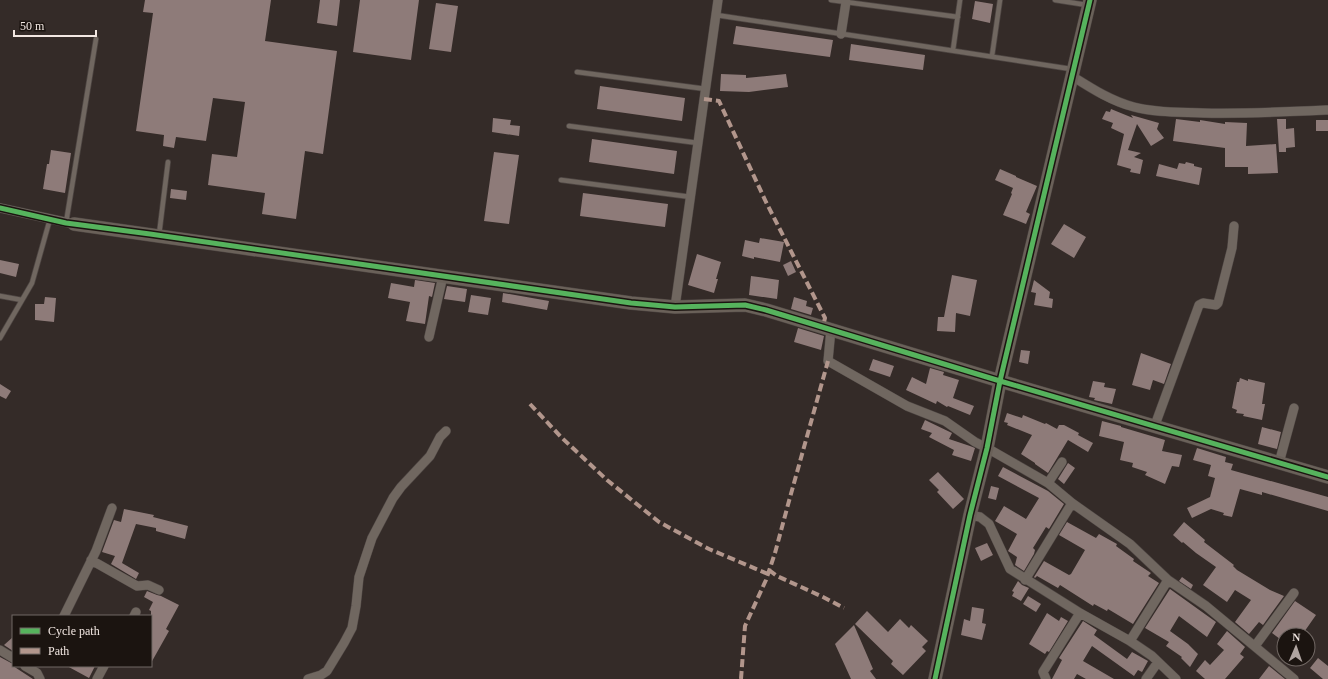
<svg xmlns="http://www.w3.org/2000/svg" width="1328" height="679" font-family="'Times New Roman',serif">
  <style>
    .building { fill: #8e7b79 }
    .lines { fill: none; stroke-linecap: round; stroke-linejoin: round }
    .lane-casing { stroke: #4e4643; stroke-width: 6 }
    .street-casing { stroke: #4e4643; stroke-width: 10 }
    .secondary-casing { stroke: #4e4643; stroke-width: 14 }
    .lane { stroke: #706760; stroke-width: 4.5 }
    .street { stroke: #706760; stroke-width: 9 }
    .secondary { stroke: #6a6159; stroke-width: 13 }
    .quiet { stroke: #b2968c; stroke-width: 4; stroke-dasharray: 8 4; stroke-linecap: butt }
    .cycleway-casing { stroke: #1b1410; stroke-width: 8 }
    .cycleway { stroke: #56b35d; stroke-width: 5 }
  </style>
  <rect width="100%" height="100%" fill="#342b28"/>
  <path class="building" d="M145 0H271L265 41 337 51 323 154 305 151 296 219 262 214 265 193 208 185 212 154 237 157 245 102 213 98 206 141 176 137 174 148 163 146 164 135 136 131 153 13 143 12Z
    M320 0H340L337 26 317 23Z
    M360 0H419L411 60 353 52Z
    M975 1 993 4 990 23 972 19Z
    M436 3 458 6 451 52 429 49Z
    M736 26 833 40 830 57 733 44Z
    M851 44 925 55 923 70 849 60Z
    M721 74 746 75V78L786 74 788 87 749 92 720 91Z
    M600 86 685 98 682 121 597 109Z
    M1111 109 1133 118 1131 115 1159 123 1157 129 1164 138 1151 146 1137 124 1128 150 1141 153 1134 157 1143 160 1140 174 1130 172 1131 169 1117 165 1124 134 1111 128 1113 123 1102 119 1106 111 1110 112Z
    M493 118 511 120 510 125 520 126 519 136 492 132Z
    M1176 119 1200 122V120L1225 124V122L1247 123 1246 146 1276 144 1278 173 1248 174V167H1225V148L1173 141Z
    M1277 119H1286V129L1294 128 1295 147 1286 148V152H1279Z
    M1316 120H1328V131H1316Z
    M592 139 677 151 674 174 589 162Z
    M51 150 71 153 65 193 43 189 47 164H49Z
    M494 152 519 155 509 224 484 221Z
    M1186 162 1194 164V166L1202 168 1199 185 1156 176 1159 164 1177 169 1179 163 1185 164Z
    M1000 169 1016 176V177L1037 186 1026 212 1030 214 1026 224 1003 215 1012 194 1011 193 1013 188 995 180Z
    M171 189 187 191 186 200 170 198Z
    M583 193 668 204 665 227 580 216Z
    M1064 224 1086 237 1074 258 1051 244Z
    M760 238 784 242 780 262 754 257V259L742 256 745 240 759 243Z
    M697 254 721 262 716 279H718L714 293 688 285Z
    M0 260 19 264 16 277 0 273Z
    M791 261 796 272 788 276 783 265Z
    M952 275 977 280 970 316 956 313 955 332 937 331 938 317H944Z
    M751 276 779 280 777 299 749 295Z
    M415 280 435 283 432 297 429 296 425 324 406 321 410 302 388 298 391 283 414 287Z
    M1034 280 1050 292 1049 298 1053 299 1052 308 1034 305 1036 293 1031 292Z
    M447 286 467 289 465 302 444 299Z
    M503 293 549 301 547 310 502 302Z
    M471 295 491 298 488 315 468 312Z
    M45 297 56 298 54 322 35 320V304H44Z
    M794 297 807 301 806 306 813 308 811 315 791 309Z
    M798 328 824 336 821 350 794 342Z
    M1021 350 1030 351 1028 364 1019 362Z
    M1141 353 1171 364 1164 384 1153 380 1150 390 1132 385Z
    M873 359 894 366 890 377 869 370Z
    M930 368 944 372 943 375 959 380 953 398 974 406 970 415 948 406 947 407 937 401 936 404 906 390 912 377 926 384Z
    M1240 378 1248 381V379L1265 383 1262 404H1265L1262 420 1243 416 1244 414 1236 413 1237 410 1232 408 1237 382H1239Z
    M1093 381 1105 383 1104 387 1116 389 1112 404 1094 400 1095 398 1089 397Z
    M0 384 11 391 6 399 0 396Z
    M1007 413 1022 418 1023 415 1045 424 1046 423 1057 429 1059 425H1064L1079 433 1078 435 1093 443 1088 452 1068 440 1048 473 1035 464V463L1021 454 1032 435 1007 425 1008 423 1004 422Z
    M925 420 952 433 949 439 970 446 975 448 971 461 952 455 954 450 929 437 932 433 921 429Z
    M1102 421 1121 426V427L1165 440 1162 451 1182 455 1179 467 1172 466 1165 484 1145 475 1147 472 1132 467 1133 463 1120 460 1124 442 1099 436Z
    M1262 427 1281 432 1277 449 1258 444Z
    M1197 448 1226 457 1225 462 1233 464 1231 470 1328 497V511L1262 492V495L1240 489 1232 517 1223 515 1224 513 1211 509 1192 518 1187 508 1210 497 1215 478 1208 476 1211 465 1193 460Z
    M1068 463 1075 468 1064 484 1058 479Z
    M1003 467 1048 491 1064 504 1049 529 1046 527 1033 548 1035 550 1034 554 1024 571 1015 565 1017 557 1008 551 1017 534 995 521 1004 506 1026 519 1039 498 998 476Z
    M938 472 964 499 953 509 937 492 939 490 929 480Z
    M991 486 999 488 996 500 988 498Z
    M124 509 154 515 153 517 188 526 185 539 156 531V528L136 524 122 563 139 573 136 579 111 564 115 556 102 552 114 520 121 522Z
    M1067 522 1096 538 1099 534 1117 544 1116 546 1134 559 1133 561 1151 573 1148 576 1159 583 1133 624 1108 609 1107 611 1094 604 1093 606 1060 585 1058 588 1037 576 1035 578 1034 577 1044 561 1069 575 1071 574 1085 550 1059 535Z
    M1184 522 1205 540 1204 542 1234 565 1233 566 1237 570 1270 590 1284 596 1263 625 1259 622 1249 634 1235 622 1251 600 1235 590 1227 602 1203 585 1216 567 1196 553 1183 542 1182 543 1173 535Z
    M987 543 993 555 981 561 975 548Z
    M1182 577 1193 585 1191 589 1179 581Z
    M1018 581 1022 585 1029 588 1021 601 1012 596 1014 592 1012 591Z
    M1170 589 1216 622 1207 637 1179 616 1170 631 1188 644 1198 654 1190 667 1181 658 1182 657 1166 646 1169 642 1145 628Z
    M147 591 157 595 161 596 179 605 166 629 169 631 151 663V611L149 610 153 602 144 597Z
    M1028 596 1041 604 1036 612 1023 604Z
    M1295 601 1316 615 1302 635H1284V642L1272 633Z
    M972 607 984 609 982 623 986 624 982 640 961 635 964 619 970 621Z
    M867 611 888 632 900 619 909 628 911 625 928 641 922 647 926 651 903 675 891 664 893 661 855 624Z
    M1047 613 1059 621 1061 617 1068 621 1049 652 1047 651 1045 654 1029 644Z
    M1083 621 1097 630 1094 635 1127 659 1132 652 1148 661 1142 672 1138 670 1134 676 1092 646 1083 661 1114 679H1086L1077 674 1074 679H1052L1062 660 1059 658Z
    M854 625 873 669 870 671 876 679H851L835 644Z
    M1227 631 1245 647 1240 654 1244 657 1225 679H1205L1196 671 1205 660 1210 665 1224 650 1217 644Z
    M13 637V651L4 645Z
    M0 657 13 664V666L33 679H0Z
    M1318 658 1328 666V679H1323L1310 668Z
    M67 666H95L89 678Z
    M1269 666 1285 679H1259Z"/>
  <g class="lines">
    <g class="lane-casing">
      <path id="lane" d="M831 0 958 17
        M1055 0 1087 5
        M716 15C834 33 953 50 1071 69
        M953 50 960 0
        M992 56 1000 0
        M577 72 706 89
        M569 126 698 143
        M561 180 691 197
        M66 223 96 39
        M159 235 168 162
        M0 296 22 300
        M0 338 32 283 50 219"/>
    </g>
    <g class="street-casing">
      <path id="street" d="M841 34 846 2
        M1072 76C1091 88 1111 101 1134 107 1156 113 1181 112 1203 113 1245 114 1286 112 1328 110
        M0 208 74 224
        M675 307 718 0
        M831 329 828 361 907 406 945 421 975 442 987 448 1048 483 1072 503 1130 544 1168 580 1206 606 1294 679
        M429 337 443 276
        M1155 425 1199 305 1203 303 1216 305 1218 303 1232 248 1234 226
        M1279 463 1294 408
        M1048 483 1062 462
        M970 515 980 517 989 524 1010 569 1080 613 1130 641 1152 656 1176 679
        M91 560 137 586 148 585 159 590
        M1025 580 1072 503
        M64 616 96 551 112 508
        M134 616 136 612
        M1130 641 1168 580
        M1255 646 1294 593
        M0 650 13 658
        M25 666 37 673 40 679
        M97 679 104 666
        M308 679 321 675 327 671 344 643 352 628 356 606 359 577 372 538 393 498 401 487 430 456 440 437 446 431
        M1046 679 1043 672 1080 613
        M1146 679 1158 662"/>
    </g>
    <g class="secondary-casing">
      <path id="secondary" d="M74 224 631 303 675 307 745 305 766 310 1000 381 1328 477
        M935 679 970 515 987 448 1000 381 1090 0"/>
    </g>
    <use href="#lane" class="lane"/>
    <use href="#street" class="street"/>
    <use href="#secondary" class="secondary"/>
    <path class="quiet" d="M704 99 719 101 766 202 825 318 823 326
      M530 404 562 438 607 480 659 522 709 549 768 574
      M769 570 777 576 823 597 844 608
      M741 679 745 626 766 580 775 553 789 501 828 361"/>
    <g class="cycleway-casing">
      <path id="cycleway" d="M0 208 66 223 150 234 631 303 675 307 745 305 766 310 1000 381 1328 477
        M935 679 970 515 987 448 1000 381 1090 0"/>
    </g>
    <use href="#cycleway" class="cycleway"/>
  </g>
  <rect x="12" y="615" width="140" height="52" fill="#1b1410" stroke="#716864"/>
  <rect x="20" y="628" width="20" height="6" fill="#56b35d" stroke="#716864"/>
  <text x="48" y="635" font-size="12" fill="#f2e7e2">Cycle path</text>
  <rect x="20" y="648" width="20" height="6" fill="#b2968c" stroke="#716864"/>
  <text x="48" y="655" font-size="12" fill="#f2e7e2">Path</text>
  <g transform="translate(1296 647) rotate(2)"><circle r="19" fill="#1b1410" stroke="#716864"/>
  <path d="M0-3L7 15L0 10L-7 15Z" fill="#b0a5a1"/>
  <text y="-6" font-size="11" font-weight="bold" text-anchor="middle" fill="#f2e7e2">N</text>
  </g>
  <path d="M14 30v6h82v-6" fill="none" stroke="#f2e7e2" stroke-width="2"/>
  <text x="20" y="30" font-size="12" fill="#f2e7e2" stroke="#1b1410" stroke-width="3" paint-order="stroke">50 m</text>
</svg>
